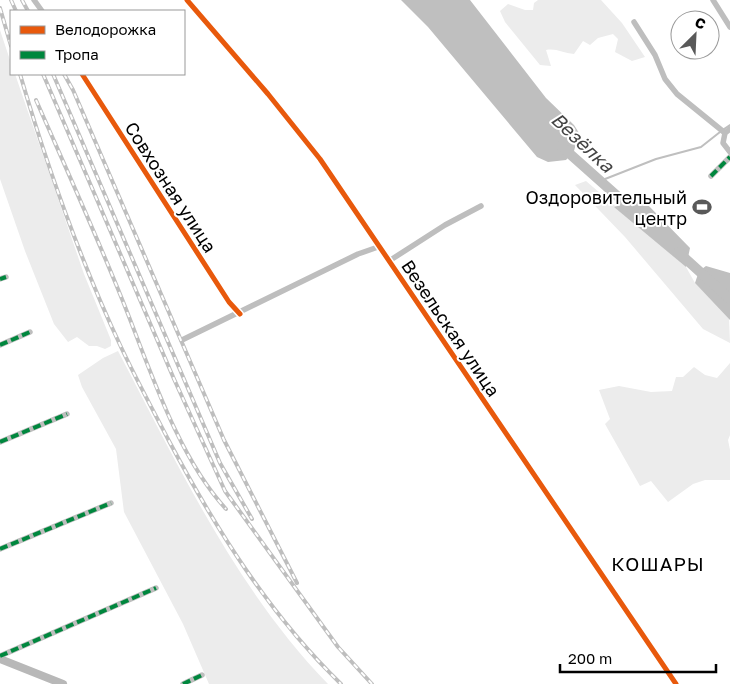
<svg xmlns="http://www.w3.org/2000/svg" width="730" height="684" font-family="'Golos Text',sans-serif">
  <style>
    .green { fill: #ececec }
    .water { fill: #bfbfbf }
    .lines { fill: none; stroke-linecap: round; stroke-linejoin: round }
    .stream { stroke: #bfbfbf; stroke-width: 2 }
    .river { stroke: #bfbfbf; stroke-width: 10 }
    .minor { stroke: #bebebe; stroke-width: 5.5 }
    .secondary { stroke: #b8b8b8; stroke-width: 8 }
    .rail-casing { stroke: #bebebe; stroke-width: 4 }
    .rail { stroke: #fff; stroke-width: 2; stroke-dasharray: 5.5; stroke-linecap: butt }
    .quiet { stroke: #00873e; stroke-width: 4; stroke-dasharray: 8 4; stroke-linecap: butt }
    .cycleway-casing { stroke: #fff; stroke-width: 8 }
    .cycleway { stroke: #e8590c; stroke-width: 5 }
    .labels { text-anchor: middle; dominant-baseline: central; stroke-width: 4; stroke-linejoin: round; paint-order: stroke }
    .street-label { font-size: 18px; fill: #000; stroke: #fff }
    .poi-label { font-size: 18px; fill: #000; stroke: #fff; text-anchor: end }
    .water-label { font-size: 19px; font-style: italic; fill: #444; stroke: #fff }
    .neighbourhood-label { font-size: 19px; letter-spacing: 1px; fill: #000; stroke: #fff }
  </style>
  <rect width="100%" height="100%" fill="#fff"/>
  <path class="green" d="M538 0H601L622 23 645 57 632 61 615 52 618 39 613 34 598 38 590 45 583 41 574 54C563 53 556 48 546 50L551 66 540 65 505 22 500 11 508 4 525 10H533L534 3Z
    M0 30 11 63V74H15L84 274 111 340V346L105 349 97 346H89L77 337 68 342 54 324 25 251 0 179Z
    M586 181 686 267 695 283 729 317 730 343 703 329 625 237 575 185Z
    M118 351C179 467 236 589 328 684H209L183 624 124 512 116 449 82 387 78 375 103 358Z
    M730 363V435L728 440 730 450V480H705L693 484 668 502 651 481 640 486 605 424 610 419 599 390 619 386 651 392 672 391 676 377H683L694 367 705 375 717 378Z"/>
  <path class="water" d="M401 0H470L546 98 574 125 579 133 574 151 566 160 548 162 537 157 428 27Z
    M640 199 647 204 690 248 686 267 614 207Z
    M706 266 730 273V320L695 283 699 271Z"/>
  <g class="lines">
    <path class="stream" d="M724 129 730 125
      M600 181 656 159 701 147 720 132"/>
    <path class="river" d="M561 146 634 211
      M678 252 730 299"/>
    <path class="minor" d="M34 0 42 11
      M187 0 268 94 320 159 676 684
      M713 0 730 27
      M634 22 655 55 665 79 677 94 725 133
      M82 74 229 302 240 314
      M730 129 725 133 723 143 730 152
      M711 176 730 157
      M389 261 445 225 481 206
      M0 279 6 277
      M182 340 358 254 378 247
      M0 345 30 332
      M0 442 67 414
      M0 549 111 503
      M0 656 156 588
      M183 684 202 675"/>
    <path class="secondary" d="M0 659 63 684"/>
    <g class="rail-casing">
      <path id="rail" d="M11 0 16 11
        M22 0 28 11
        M0 8 11 46
        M20 74C47 166 80 260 121 347 136 379 153 410 169 441 216 529 269 614 341 684
        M43 74 174 379 225 491 338 647 372 684
        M53 74 220 463 252 519
        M64 74 73 90 224 440 297 583
        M36 100C65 166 95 232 122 299 149 366 177 456 226 509"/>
    </g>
    <use href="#rail" class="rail"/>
    <path class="quiet" d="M711 176 730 157
      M0 279 6 277
      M0 345 30 332
      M0 442 67 414
      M0 549 111 503
      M0 656 156 588
      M183 684 202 675"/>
    <g class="cycleway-casing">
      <path id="cycleway" d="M187 0 268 94 320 159 676 684
        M82 74 229 302 240 314"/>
    </g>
    <use href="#cycleway" class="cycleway"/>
  </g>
  <defs>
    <g id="stadium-bare" transform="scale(1.5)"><path d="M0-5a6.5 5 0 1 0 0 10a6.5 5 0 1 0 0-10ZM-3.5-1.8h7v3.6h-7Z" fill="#595959" stroke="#fff" stroke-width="2.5" paint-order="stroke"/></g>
  </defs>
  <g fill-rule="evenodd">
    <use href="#stadium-bare" x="702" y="207"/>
  </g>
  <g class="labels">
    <g class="street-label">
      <text transform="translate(171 187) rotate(57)">Совхозная улица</text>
      <text transform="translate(451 328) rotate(56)">Везельская улица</text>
    </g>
    <g class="poi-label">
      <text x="687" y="197">Оздоровительный<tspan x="687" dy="21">центр</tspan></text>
    </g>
    <g class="water-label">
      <text transform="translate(583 142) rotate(43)">Везёлка</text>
    </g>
    <g class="neighbourhood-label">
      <text x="658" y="563">КОШАРЫ</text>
    </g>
  </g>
  <rect x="10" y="10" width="175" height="65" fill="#ffffff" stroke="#999999"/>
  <rect x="20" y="26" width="25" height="8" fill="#e8590c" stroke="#999999"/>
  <text x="55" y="35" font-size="15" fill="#000000">Велодорожка</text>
  <rect x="20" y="51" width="25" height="8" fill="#00873e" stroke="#999999"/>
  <text x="55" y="60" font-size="15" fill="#000000">Тропа</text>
  <g transform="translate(695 35) rotate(24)"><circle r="24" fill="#ffffff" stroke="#999999"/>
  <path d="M0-4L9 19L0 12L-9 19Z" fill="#595959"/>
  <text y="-8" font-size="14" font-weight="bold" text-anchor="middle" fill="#000000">С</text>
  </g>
  <path d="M560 664v8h156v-8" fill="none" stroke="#000000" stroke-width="2.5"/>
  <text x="568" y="664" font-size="15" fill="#000000" stroke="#ffffff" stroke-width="4" paint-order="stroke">200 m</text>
</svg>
